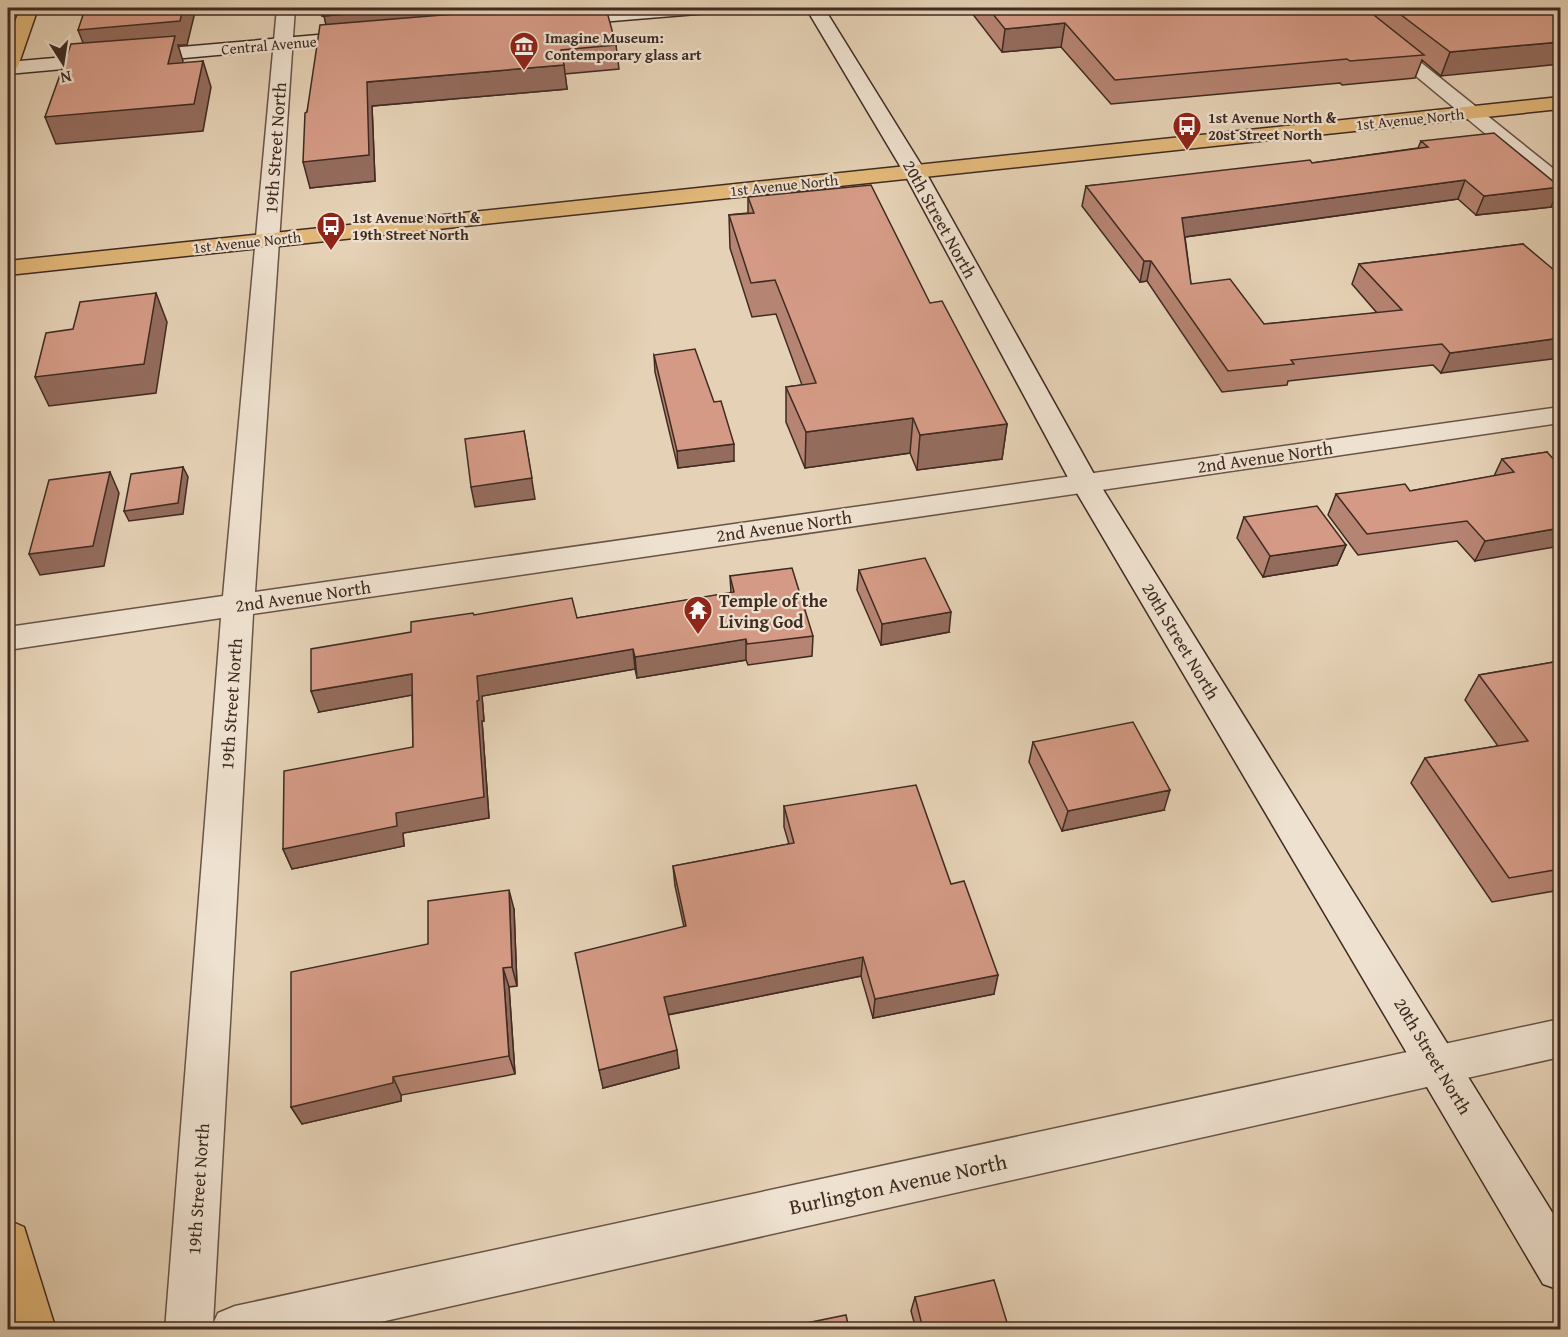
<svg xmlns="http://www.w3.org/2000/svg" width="1568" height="1337" font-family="'Gentium Book Plus',serif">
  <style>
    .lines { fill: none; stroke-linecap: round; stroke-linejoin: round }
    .street-casing { stroke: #685447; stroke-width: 3 }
    .secondary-casing { stroke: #3f2b22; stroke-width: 3 }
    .primary-casing { stroke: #3f2b22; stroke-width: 3 }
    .highway-casing { stroke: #3f2b22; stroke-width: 3 }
    .street { fill: #eee1cf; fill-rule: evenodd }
    .secondary { fill: #eee1cf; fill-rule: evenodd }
    .primary { fill: #e2b87a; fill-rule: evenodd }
    .highway { fill: #e2b87a; fill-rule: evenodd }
    .wall { fill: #b68472; stroke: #3f2b22; stroke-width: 1.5 }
    .shaded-wall { fill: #946c5d; stroke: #3f2b22; stroke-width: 1.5 }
    .building { fill: #d49a85; stroke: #3f2b22; stroke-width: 1.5 }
    .labels { text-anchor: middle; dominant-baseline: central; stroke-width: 4.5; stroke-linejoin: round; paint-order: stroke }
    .far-poi-label { font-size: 15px; font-weight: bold; fill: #3f2b22; stroke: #eee1cf; text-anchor: start }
    .far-street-label { font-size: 15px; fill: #3f2b22; stroke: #eee1cf }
    .street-label { font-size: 18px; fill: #3f2b22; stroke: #eee1cf }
    .poi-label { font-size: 18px; font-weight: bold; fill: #3f2b22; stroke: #eee1cf; text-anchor: start }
    .near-street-label { font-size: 21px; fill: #3f2b22; stroke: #eee1cf }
  </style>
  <rect width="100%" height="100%" fill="#e5d1b5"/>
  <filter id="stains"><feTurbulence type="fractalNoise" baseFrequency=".00333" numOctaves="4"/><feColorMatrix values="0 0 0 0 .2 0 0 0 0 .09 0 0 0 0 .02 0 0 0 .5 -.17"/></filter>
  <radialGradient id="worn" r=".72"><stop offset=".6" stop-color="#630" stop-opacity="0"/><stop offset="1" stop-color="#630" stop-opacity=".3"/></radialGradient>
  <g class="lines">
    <g class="street-casing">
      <path id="street" d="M277 8H295L255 592 1560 407V423L253 614 213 1324 218 1313 235 1306 1560 1019V1057L345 1330H165L221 618 8 650V627L223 596Z
        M1334 8H1353L1560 174V190L1552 189Z"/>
    </g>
    <g class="secondary-casing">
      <path id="secondary" d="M650 8H718L715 12 709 13 564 25 558 24 555 20 558 16 564 15Z
        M806 8H824L925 171 1099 483 1560 1225V1290L1543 1284 1071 483 903 171Z
        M364 31 371 33 373 37 371 41 8 74V62Z"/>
    </g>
    <g class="primary-casing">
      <path id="primary" d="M1560 97V109L8 275V261Z"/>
    </g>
    <g class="highway-casing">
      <path id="highway" d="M20 8H38L18 66 15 70 8 72V42Z
        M8 1220 24 1227 56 1330H8Z"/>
    </g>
    <use href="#street" class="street"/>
    <use href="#secondary" class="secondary"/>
    <use href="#primary" class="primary"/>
    <use href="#highway" class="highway"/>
  </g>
  <path class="wall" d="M320 8 616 45 619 69 565 74 567 89 372 106 375 181 310 188 307 112 326 24 324 16H322Z
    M968 8H1560L1441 76 1422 60 1415 78 1342 85 1340 83 1111 104 1061 47 1002 52Z
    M1421 141 1551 207 1476 215 1458 199 1185 237 1191 284 1264 324 1377 313 1352 284 1359 264 1523 244 1441 373 1433 365 1288 381 1287 385 1222 392 1147 281 1140 282 1082 206 1086 186 1312 163 1418 148Z
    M748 197 930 303 1007 424 1002 459 917 470 910 453 805 468 786 422V387L802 385 776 314 752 317 730 248 729 215 748 213Z
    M654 355 734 461 678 468 655 372Z
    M1547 452 1475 561 1457 541 1358 555 1328 515 1336 494 1410 491 1494 476 1502 459Z
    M1244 517 1346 545 1337 565 1263 577 1237 538Z
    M859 570 949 632 881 645 857 590Z
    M730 576 813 636 812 656 748 665 746 660 637 678 635 669 482 696 484 721H482L489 818 403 833 404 846 292 869 283 849 413 747 412 695 319 712 411 632 474 615 577 618 731 593Z
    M1560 661V890L1492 902 1411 783 1425 758 1498 746 1465 700 1479 675Z
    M1033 742 1164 810 1062 831 1029 762Z
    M784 806 951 884 994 994 873 1018 861 976 668 1015 679 1068 603 1088 684 927 675 886 673 866 789 844 784 827Z
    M514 909 517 986 509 987 515 1074 401 1095V1101L302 1124 291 1107 428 944Z
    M915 1297 1009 1329H916L911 1311Z"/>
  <path class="shaded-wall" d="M183 8H196L187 45H178L183 61 176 90 87 53 78 30Z
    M320 8H329L331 15 322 16Z
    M418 8H602L328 33 324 16Z
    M1065 23 1061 47 1002 52 1005 29Z
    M1560 42V64L1441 76 1450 52Z
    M203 61 211 87 203 131 56 144 45 117Z
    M564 65 567 89 372 106 375 181 310 188 303 162 367 82Z
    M1465 180 1458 199 1177 238 1182 218Z
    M1560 187 1551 207 1476 215 1484 196Z
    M1144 261H1151L1147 281 1140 282Z
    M156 293 167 322 156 393 49 406 35 377Z
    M1560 338V358L1441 373 1450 353Z
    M913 418 910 453 805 468 806 432Z
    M1007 424 1002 459 917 470 920 435Z
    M524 431 535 499 475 507 471 487Z
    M734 444V461L678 468 677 451Z
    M183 467 188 477 183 514 129 521 124 511Z
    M110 472 119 493 104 566 40 575 29 554Z
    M1560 528V546L1475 561 1485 541Z
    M1346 545 1337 565 1263 577 1270 556Z
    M951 612 949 632 881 645 882 624Z
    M746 639V660L637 678 635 657Z
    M633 649 635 669 482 696 484 721H482L489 818 403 833 404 846 292 869 283 849 396 813 477 701V676Z
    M412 674 418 694 319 712 311 691Z
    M1170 790 1164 810 1062 831 1068 811Z
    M509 890 514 909 517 986 512 967Z
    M863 957 861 976 666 1015 664 997Z
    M503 968 509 987 515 1074 509 1056Z
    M998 975 994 994 873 1018 875 999Z
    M677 1050 679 1068 603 1088 599 1070Z
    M393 1077 401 1095V1101L302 1124 291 1107Z"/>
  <path class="building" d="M82 8H183L180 21 78 30 84 12 80 13Z
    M325 8H418L324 16Z
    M527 8H606L616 45 561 50 564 65 367 82 369 155 303 162 305 113 307 112 320 25Z
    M988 8H1365L1424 55 1350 61 1347 59 1115 80 1065 23 1005 29Z
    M1392 8H1560V42L1450 52Z
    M175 36 168 64 203 61 194 104 45 117 71 44Z
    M1494 133 1560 187 1484 196 1465 180 1182 218 1191 284 1230 279 1264 324 1402 310 1359 264 1523 244 1560 275V338L1450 353 1442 344 1291 360 1294 364 1228 371 1151 261H1144L1086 186 1310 160 1312 163 1428 147 1421 141Z
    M871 185 930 303 942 301 1007 424 920 435 913 418 806 432 786 387 816 383 775 280 751 283 729 215 754 213 748 197Z
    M156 293 144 364 35 377 46 333 73 329 80 302Z
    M695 349 714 402 721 401 734 444 677 451 654 355Z
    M524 431 532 478 471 487 465 439Z
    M1547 452 1557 463 1560 462V528L1485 541 1467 521 1367 534 1336 494 1405 484 1410 491 1514 472 1502 459Z
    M183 467 178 503 124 511 131 474Z
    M110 472 93 546 29 554 49 480Z
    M1317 506 1346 545 1270 556 1244 517Z
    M925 558 951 612 882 624 859 570Z
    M792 568 813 636 747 644 746 639 635 657 633 649 477 676 479 700 477 701 484 797 396 813 397 826 283 849 284 771 413 747 412 674 311 691V649L411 632V622L473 613 474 615 572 598 577 618 734 592 730 576Z
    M1560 661V869L1509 878 1425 758 1528 741 1479 675Z
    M1133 722 1170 790 1068 811 1033 742Z
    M916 785 951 884 964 881 998 975 875 999 863 957 664 997 677 1050 599 1070 575 953 686 926 673 866 794 843 784 806Z
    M509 890 512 967 503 968 509 1056 393 1077V1083L291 1107V972L428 944V901Z
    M994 1280 1009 1329H923L915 1297Z
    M846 1315 849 1329H777Z"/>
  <defs>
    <g id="museum-pin" transform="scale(1.5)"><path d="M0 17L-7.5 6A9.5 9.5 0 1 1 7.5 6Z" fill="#8f2418" stroke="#eee1cf"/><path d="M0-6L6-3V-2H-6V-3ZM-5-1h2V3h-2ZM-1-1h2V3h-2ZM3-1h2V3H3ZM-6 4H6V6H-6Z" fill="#fff"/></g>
    <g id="bus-pin" transform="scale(1.5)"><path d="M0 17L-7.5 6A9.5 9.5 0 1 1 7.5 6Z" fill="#8f2418" stroke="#eee1cf"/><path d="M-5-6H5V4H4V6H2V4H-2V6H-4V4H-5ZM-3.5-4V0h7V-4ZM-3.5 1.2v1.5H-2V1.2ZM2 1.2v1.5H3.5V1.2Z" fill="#fff"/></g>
    <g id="temple-pin" transform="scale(1.5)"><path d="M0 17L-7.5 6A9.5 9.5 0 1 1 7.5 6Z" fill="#8f2418" stroke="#eee1cf"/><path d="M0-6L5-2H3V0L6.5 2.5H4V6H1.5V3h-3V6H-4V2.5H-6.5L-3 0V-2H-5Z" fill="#fff"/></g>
  </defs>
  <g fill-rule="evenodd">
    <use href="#museum-pin" x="524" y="46"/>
    <use href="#bus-pin" x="1187" y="126"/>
    <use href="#bus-pin" x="331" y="226"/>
    <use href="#temple-pin" x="698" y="610"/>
  </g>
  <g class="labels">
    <g class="far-poi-label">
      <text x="545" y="37">Imagine Museum:<tspan x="545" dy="17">Contemporary glass art</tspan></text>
      <text x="1208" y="117">1st Avenue North &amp;<tspan x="1208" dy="17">20st Street North</tspan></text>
      <text x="352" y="217">1st Avenue North &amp;<tspan x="352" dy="17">19th Street North</tspan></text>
    </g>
    <g class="far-street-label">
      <text transform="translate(269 45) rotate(-5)">Central Avenue</text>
      <text transform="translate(1410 119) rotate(-6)">1st Avenue North</text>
      <text transform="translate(784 185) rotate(-6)">1st Avenue North</text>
      <text transform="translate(247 242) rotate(-6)">1st Avenue North</text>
    </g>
    <g class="street-label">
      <text transform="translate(275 148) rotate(-86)">19th Street North</text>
      <text transform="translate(940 219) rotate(61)">20th Street North</text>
      <text transform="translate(1265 457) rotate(-8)">2nd Avenue North</text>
      <text transform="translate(784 526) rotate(-8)">2nd Avenue North</text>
      <text transform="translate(303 596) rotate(-8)">2nd Avenue North</text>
      <text transform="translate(1181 641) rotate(59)">20th Street North</text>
      <text transform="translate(231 704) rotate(-86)">19th Street North</text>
      <text transform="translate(1433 1056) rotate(59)">20th Street North</text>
      <text transform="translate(198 1189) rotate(-86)">19th Street North</text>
    </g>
    <g class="poi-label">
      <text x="719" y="600">Temple of the<tspan x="719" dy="21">Living God</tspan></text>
    </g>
    <g class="near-street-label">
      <text transform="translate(898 1184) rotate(-12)">Burlington Avenue North</text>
    </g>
  </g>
  <rect width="1568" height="1337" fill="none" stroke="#e5d1b5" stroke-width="30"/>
  <rect x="9" y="9" width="1550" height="1319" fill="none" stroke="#3f2b22" stroke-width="3"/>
  <rect x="15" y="15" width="1538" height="1307" fill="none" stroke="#3f2b22" stroke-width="1.5"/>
  <g transform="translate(63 63) rotate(168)" stroke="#eee1cf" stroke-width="4.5" paint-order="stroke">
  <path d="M0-4.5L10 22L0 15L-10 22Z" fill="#3f2b22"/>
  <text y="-9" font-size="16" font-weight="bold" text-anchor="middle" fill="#3f2b22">N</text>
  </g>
  <rect width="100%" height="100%" filter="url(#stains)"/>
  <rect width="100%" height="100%" fill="url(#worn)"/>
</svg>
